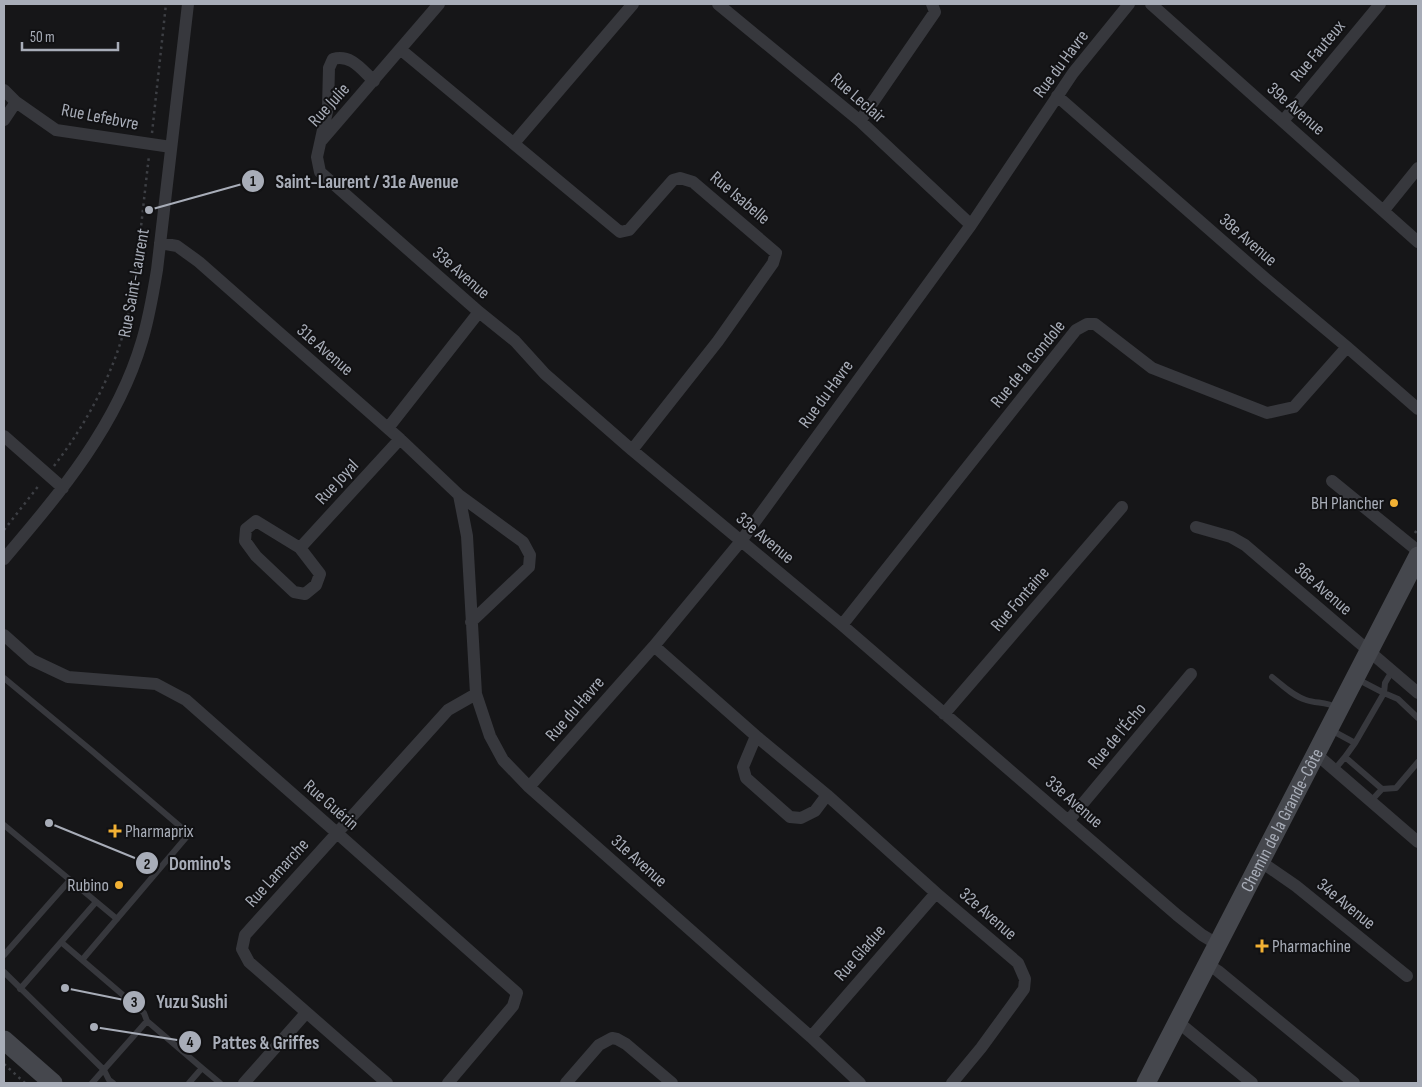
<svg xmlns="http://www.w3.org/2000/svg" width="1422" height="1087" font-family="'Sofia Sans Condensed',sans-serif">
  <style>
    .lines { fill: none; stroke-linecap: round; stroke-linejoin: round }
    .path { stroke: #3d3f44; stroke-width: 2.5; stroke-dasharray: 2.5 4; stroke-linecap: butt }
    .lane { stroke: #37383d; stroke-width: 6 }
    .street { stroke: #37383d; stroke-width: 12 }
    .secondary { stroke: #45474d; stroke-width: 19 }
    .poi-dot { fill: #f2b134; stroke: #111113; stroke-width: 2 }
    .labels { text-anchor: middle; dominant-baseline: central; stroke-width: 4; stroke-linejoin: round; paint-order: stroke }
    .street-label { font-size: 18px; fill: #a8adb8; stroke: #111113 }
    .poi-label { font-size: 18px; fill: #a8adb8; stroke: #111113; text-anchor: end }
    .leader { fill: none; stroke: #a8adb8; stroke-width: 2 }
    .callout-dot { fill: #a8adb8; stroke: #111113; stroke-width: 2 }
    .mark-label { font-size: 15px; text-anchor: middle; font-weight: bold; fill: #111 }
    .callout-label { font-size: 19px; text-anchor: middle; font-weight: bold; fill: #a8adb8; stroke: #111113; stroke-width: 4; stroke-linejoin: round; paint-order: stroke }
  </style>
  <rect width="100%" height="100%" fill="#161618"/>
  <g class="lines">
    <path class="path" d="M152 133 166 4
      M54 466C90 419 120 362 130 304 139 255 143 205 149 156
      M4 530 40 484
      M1415 533 1418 528
      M4 1064 25 1083"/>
    <path class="lane" d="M1392 671 1385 683 1384 693 1398 699 1418 718
      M1272 677C1282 685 1293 696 1306 700 1317 704 1326 701 1337 708
      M4 678 92 751 189 834 82 960
      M1331 730 1355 743 1384 693 1357 679
      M1355 743 1345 757 1382 789 1396 788 1418 762
      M1335 769 1345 757
      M1371 801 1382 789
      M4 825 117 919
      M61 942 144 1013 147 1021 202 1068
      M4 955 70 880
      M4 972 104 1070 109 1080 113 1083
      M20 989 96 902
      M92 1083 147 1021
      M189 1083 202 1068 220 1083"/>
    <path class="street" d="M718 4 860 121 971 225
      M1151 4 1418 242
      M400 49 620 232 629 230 673 180 680 178 693 182 776 253 773 263 718 341 632 450
      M374 81C361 69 351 54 333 59L329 68 328 107 317 157 320 172 479 312 515 341 545 374 632 450 842 625 1177 915 1202 935 1217 944
      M4 90 16 102 56 130 171 147
      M1057 96 1266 279 1347 347 1418 409
      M4 120 16 102
      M860 121 935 12 932 4
      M1283 121 1380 4
      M321 141 439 4
      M514 143 633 4
      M1384 210 1418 168
      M160 243 177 246 199 262 400 439 459 495 467 536 476 694 490 736 503 760 529 787 811 1037 860 1083
      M388 428 479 312
      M4 436 63 488
      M1332 481 1418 551
      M459 495 523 542 530 555 529 567 471 622
      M256 521 300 548 320 574 316 585 305 594 294 592 256 556 245 541 246 529Z
      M1196 527 1231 537 1245 545 1418 693
      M300 548 400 439
      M4 559C60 493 117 426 142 341 149 318 153 294 157 270L188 4
      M842 625 1076 330 1087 324H1095L1152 368 1267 413 1294 407 1347 347
      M4 635 32 660 68 677 156 684 186 700 337 833 517 993 513 1006 448 1083
      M654 646 756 736 827 795 936 893 1018 963 1025 979 1024 989 981 1048 952 1083
      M944 714 1122 507
      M756 736 743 767 746 778 790 817 801 818 815 811 827 795
      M1315 753 1418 842
      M529 787 654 646 741 541 971 225 1073 73 1129 4
      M1069 820 1191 674
      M1260 861 1296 886 1407 976
      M1207 964 1218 971 1354 1083
      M1178 1022 1252 1083
      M811 1037 936 893
      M244 1083 306 1013
      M387 1083 249 962 242 949 245 935 448 710 476 694
      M566 1083 599 1045 612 1038 617 1039 626 1044 672 1083"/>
    <g class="secondary">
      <path d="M4 1040 53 1083"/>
      <path id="s1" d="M1146 1083 1418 556"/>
    </g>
  </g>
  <g class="poi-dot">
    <circle cx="1394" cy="503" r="5"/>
    <path d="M112.5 823.5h5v5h5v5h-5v5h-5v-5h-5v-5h5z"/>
    <circle cx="119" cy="885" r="5"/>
    <path d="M1259.5 938.5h5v5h5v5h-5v5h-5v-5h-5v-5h5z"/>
  </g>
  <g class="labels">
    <g class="street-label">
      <text transform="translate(1318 51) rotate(-50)">Rue Fauteux</text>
      <text transform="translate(1061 64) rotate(-53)">Rue du Havre</text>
      <text transform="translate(858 98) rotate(41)">Rue Leclair</text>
      <text transform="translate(329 105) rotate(-48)">Rue Julie</text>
      <text transform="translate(1296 109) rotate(41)">39e Avenue</text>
      <text transform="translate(100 117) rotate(11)">Rue Lefebvre</text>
      <text transform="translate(740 198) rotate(40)">Rue Isabelle</text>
      <text transform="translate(1248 240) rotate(41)">38e Avenue</text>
      <text transform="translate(461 273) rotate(41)">33e Avenue</text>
      <text transform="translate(134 283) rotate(-80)">Rue Saint-Laurent</text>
      <text transform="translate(325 350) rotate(41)">31e Avenue</text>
      <text transform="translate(1028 364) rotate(-51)">Rue de la Gondole</text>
      <text transform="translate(826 394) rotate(-54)">Rue du Havre</text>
      <text transform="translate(337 482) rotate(-47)">Rue Joyal</text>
      <text transform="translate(765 538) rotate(40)">33e Avenue</text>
      <text transform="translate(1323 589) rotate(41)">36e Avenue</text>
      <text transform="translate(1020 599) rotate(-49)">Rue Fontaine</text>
      <text transform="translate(575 709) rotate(-49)">Rue du Havre</text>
      <text transform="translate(1117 736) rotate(-50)">Rue de l'Écho</text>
      <text transform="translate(1074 802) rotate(41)">33e Avenue</text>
      <text transform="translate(331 805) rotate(41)">Rue Guérin</text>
      <text stroke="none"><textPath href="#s1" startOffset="296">Chemin de la Grande-Côte</textPath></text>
      <text transform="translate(639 861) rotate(42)">31e Avenue</text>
      <text transform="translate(277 873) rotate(-48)">Rue Lamarche</text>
      <text transform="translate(1346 904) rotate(39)">34e Avenue</text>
      <text transform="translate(988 914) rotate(41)">32e Avenue</text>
      <text transform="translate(860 953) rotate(-49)">Rue Gladue</text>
    </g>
    <g class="poi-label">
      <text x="1384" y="503">BH Plancher</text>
      <text x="125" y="831" text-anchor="start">Pharmaprix</text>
      <text x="109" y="885">Rubino</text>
      <text x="1272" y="946" text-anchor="start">Pharmachine</text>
    </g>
  </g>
  <path class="leader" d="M149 210L253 181M49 823L147 863M65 988L134 1002M94 1027L190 1042"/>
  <g class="callout-dot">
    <circle cx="149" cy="210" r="5"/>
    <circle cx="49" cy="823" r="5"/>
    <circle cx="65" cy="988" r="5"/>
    <circle cx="94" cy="1027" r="5"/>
    <circle cx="253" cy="181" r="12"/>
    <circle cx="147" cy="863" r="12"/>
    <circle cx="134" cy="1002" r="12"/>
    <circle cx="190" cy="1042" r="12"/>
  </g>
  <g class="mark-label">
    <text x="253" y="186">1</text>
    <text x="147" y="869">2</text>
    <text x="134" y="1007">3</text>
    <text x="190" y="1047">4</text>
  </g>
  <g class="callout-label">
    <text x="367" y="188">Saint-Laurent / 31e Avenue</text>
    <text x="200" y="870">Domino's</text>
    <text x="192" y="1008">Yuzu Sushi</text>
    <text x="266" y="1049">Pattes &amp; Griffes</text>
  </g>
  <rect width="1422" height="1087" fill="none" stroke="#a8adb8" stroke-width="10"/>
  <path d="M22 42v8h96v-8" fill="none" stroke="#a8adb8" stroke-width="2.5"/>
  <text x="30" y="42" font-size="15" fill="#a8adb8" stroke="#111113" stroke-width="4" paint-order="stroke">50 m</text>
</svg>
